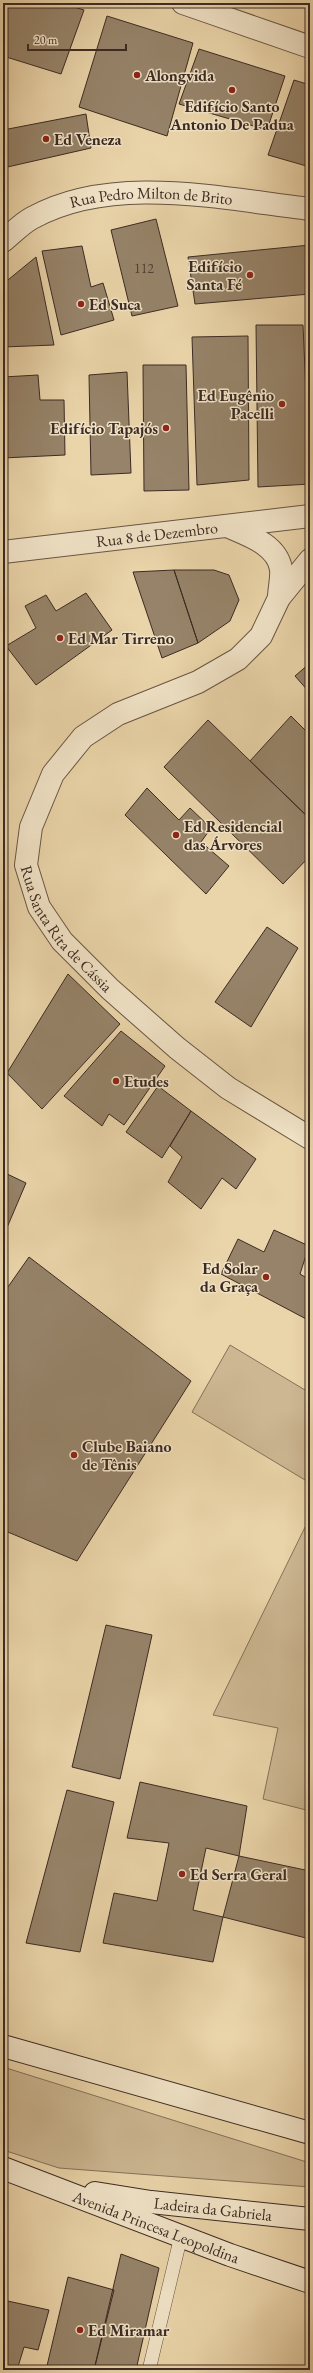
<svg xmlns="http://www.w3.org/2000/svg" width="313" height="2373" font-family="'EB Garamond',serif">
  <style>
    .green { fill: #ccb792; stroke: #84715a }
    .building { fill: #968369; stroke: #3c2b23 }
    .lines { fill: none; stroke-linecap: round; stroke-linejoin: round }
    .lane-casing { stroke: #685544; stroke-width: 14 }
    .street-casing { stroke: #685544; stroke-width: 24 }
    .secondary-casing { stroke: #3c2b23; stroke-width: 24 }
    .lane { stroke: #f1e3c7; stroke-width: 13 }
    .street { stroke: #f1e3c7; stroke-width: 22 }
    .secondary { stroke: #f1e3c7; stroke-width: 22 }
    .poi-dot { fill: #8f2418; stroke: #f1e3c7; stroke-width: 1.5 }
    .labels { text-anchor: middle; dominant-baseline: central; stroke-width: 3; stroke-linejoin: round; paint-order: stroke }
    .number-label { font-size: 14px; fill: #524134 }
    .poi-label { font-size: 16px; font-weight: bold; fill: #3c2b23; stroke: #f1e3c7; text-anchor: start }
    .street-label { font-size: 16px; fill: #3c2b23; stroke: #f1e3c7 }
  </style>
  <rect width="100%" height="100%" fill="#ead4a9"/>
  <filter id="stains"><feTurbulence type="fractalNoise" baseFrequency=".005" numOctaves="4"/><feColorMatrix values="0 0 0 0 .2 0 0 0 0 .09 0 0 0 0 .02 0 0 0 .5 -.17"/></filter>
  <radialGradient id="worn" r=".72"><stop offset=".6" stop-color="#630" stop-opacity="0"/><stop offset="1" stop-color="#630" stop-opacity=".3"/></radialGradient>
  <path class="green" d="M230 1345 310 1393V1483L192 1412Z
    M310 1517V1811L263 1799 278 1728 213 1715Z
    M3 2067 310 2163V2187L59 2168 3 2150Z"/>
  <path class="building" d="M9 3H61L84 10 61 74 3 56V18Z
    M107 16 193 43 167 136 79 107Z
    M199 49 285 76 267 130 179 104Z
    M294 80 310 85V167L268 155Z
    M86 114 91 148 3 168V130Z
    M156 219 178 306 132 316 111 230Z
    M310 245V294L195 304 188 257Z
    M82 246 91 287 103 283 114 320 61 335 42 251Z
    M36 257 54 345 3 347V284Z
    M256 325H303L310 484 258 487Z
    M248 336 249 480 197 485 192 337Z
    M143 365H186L189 490 144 491Z
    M127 372 131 473 91 475 89 375Z
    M38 375 40 400H64L65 455 3 458V377Z
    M174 570 198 643 162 658 133 572Z
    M174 570H214L229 575 239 600 230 621 198 643Z
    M86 593 112 630 36 685 6 646 36 628 25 606 46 595 56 611Z
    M310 663V693L295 676Z
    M291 716 310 735V819L250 761Z
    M208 720 310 819V856L283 884 164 767Z
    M147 788 179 820 190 808 211 828 201 842 229 866 206 894 125 815Z
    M267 927 298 948 251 1027 215 1002Z
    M68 974 120 1024 42 1109 7 1073Z
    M121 1031 165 1066 124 1125 109 1114 102 1126 64 1096Z
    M158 1086 191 1111 162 1158 126 1132Z
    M191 1111 256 1159 236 1189 222 1178 201 1209 168 1182 182 1157 170 1146Z
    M3 1172 26 1183 3 1237Z
    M274 1230 309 1246 300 1274 310 1280V1321L221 1274 238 1239 264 1252Z
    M29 1257 191 1381 77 1561 3 1530V1294Z
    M106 1625 152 1635 120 1779 72 1767Z
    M140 1782 247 1806 239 1856 206 1848 193 1910 223 1917 213 1962 103 1943 114 1893 157 1901 169 1843 127 1838Z
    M67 1790 114 1802 80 1952 26 1943Z
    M239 1856 310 1871V1939L223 1917Z
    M121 2254 159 2268 136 2370H94Z
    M68 2277 114 2290 94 2370H46Z
    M3 2300 49 2310 38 2350 24 2347 17 2370H3Z"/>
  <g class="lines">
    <g class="lane-casing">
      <path id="lane" d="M149 2370 181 2236"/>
    </g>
    <g class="street-casing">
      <g id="street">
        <path d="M183 3 310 47"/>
        <path id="s1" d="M3 241C12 234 21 224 32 218 113 173 222 199 310 209"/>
        <path d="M227 526C247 535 277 544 281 569 282 578 279 589 279 598"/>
        <path id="s2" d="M3 552 310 516"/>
        <path id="s3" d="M310 560 279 598 261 636 238 659 198 682 118 714 83 737 53 774 31 827 26 865 39 907 62 941 110 989 177 1048 228 1088 310 1138"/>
      </g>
    </g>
    <g class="secondary-casing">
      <g id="secondary">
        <path d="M3 2046 310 2133"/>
        <path id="s4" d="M3 2168 230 2255 310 2282"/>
        <path id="s5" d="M95 2193 151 2202 310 2219"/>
      </g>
    </g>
    <use href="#lane" class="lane"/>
    <use href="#street" class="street"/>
    <use href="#secondary" class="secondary"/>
  </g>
  <g class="poi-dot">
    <circle cx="137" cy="75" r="4"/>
    <circle cx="232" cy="90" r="4"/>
    <circle cx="46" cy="139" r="4"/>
    <circle cx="250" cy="275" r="4"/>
    <circle cx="81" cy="304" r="4"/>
    <circle cx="282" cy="404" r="4"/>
    <circle cx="166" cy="428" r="4"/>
    <circle cx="60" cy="638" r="4"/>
    <circle cx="176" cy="835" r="4"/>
    <circle cx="116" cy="1081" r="4"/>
    <circle cx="266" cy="1277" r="4"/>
    <circle cx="74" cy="1455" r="4"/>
    <circle cx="182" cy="1874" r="4"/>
    <circle cx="80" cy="2330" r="4"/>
  </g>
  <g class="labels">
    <g class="number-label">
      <text x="144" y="268">112</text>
    </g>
    <g class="poi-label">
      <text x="145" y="75">Alongvida</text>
      <text x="232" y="106" text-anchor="middle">Edifício Santo<tspan x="232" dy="18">Antonio De Padua</tspan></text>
      <text x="54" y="139">Ed Veneza</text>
      <text x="242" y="266" text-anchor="end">Edifício<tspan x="242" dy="18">Santa Fé</tspan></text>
      <text x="89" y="304">Ed Suca</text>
      <text x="274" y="395" text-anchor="end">Ed Eugênio<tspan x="274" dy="18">Pacelli</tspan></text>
      <text x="158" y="428" text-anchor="end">Edifício Tapajós</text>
      <text x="68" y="638">Ed Mar Tirreno</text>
      <text x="184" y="826">Ed Residencial<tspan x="184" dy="18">das Árvores</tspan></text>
      <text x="124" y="1081">Etudes</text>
      <text x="258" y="1268" text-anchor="end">Ed Solar<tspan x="258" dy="18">da Graça</tspan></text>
      <text x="82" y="1446">Clube Baiano<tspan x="82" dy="18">de Tênis</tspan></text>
      <text x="190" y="1874">Ed Serra Geral</text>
      <text x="88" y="2330">Ed Miramar</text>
    </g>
    <g class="street-label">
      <text stroke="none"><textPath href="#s1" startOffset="160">Rua Pedro Milton de Brito</textPath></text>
      <text stroke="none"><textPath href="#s2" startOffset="155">Rua 8 de Dezembro</textPath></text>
      <text stroke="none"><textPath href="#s3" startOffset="518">Rua Santa Rita de Cássia</textPath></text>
      <text stroke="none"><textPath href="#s5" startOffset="119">Ladeira da Gabriela</textPath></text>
      <text stroke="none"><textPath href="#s4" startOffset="164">Avenida Princesa Leopoldina</textPath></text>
    </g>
  </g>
  <rect width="313" height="2373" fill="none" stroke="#ead4a9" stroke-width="16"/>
  <rect x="4" y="4" width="305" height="2365" fill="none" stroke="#3c2b23" stroke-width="2"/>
  <rect x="8" y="8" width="297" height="2357" fill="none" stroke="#3c2b23"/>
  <path d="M28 44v6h98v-6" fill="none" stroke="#3c2b23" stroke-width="2"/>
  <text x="34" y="44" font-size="12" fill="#3c2b23" stroke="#f1e3c7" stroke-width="3" paint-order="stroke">20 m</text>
  <rect width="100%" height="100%" filter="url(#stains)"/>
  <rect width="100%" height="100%" fill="url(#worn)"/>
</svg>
